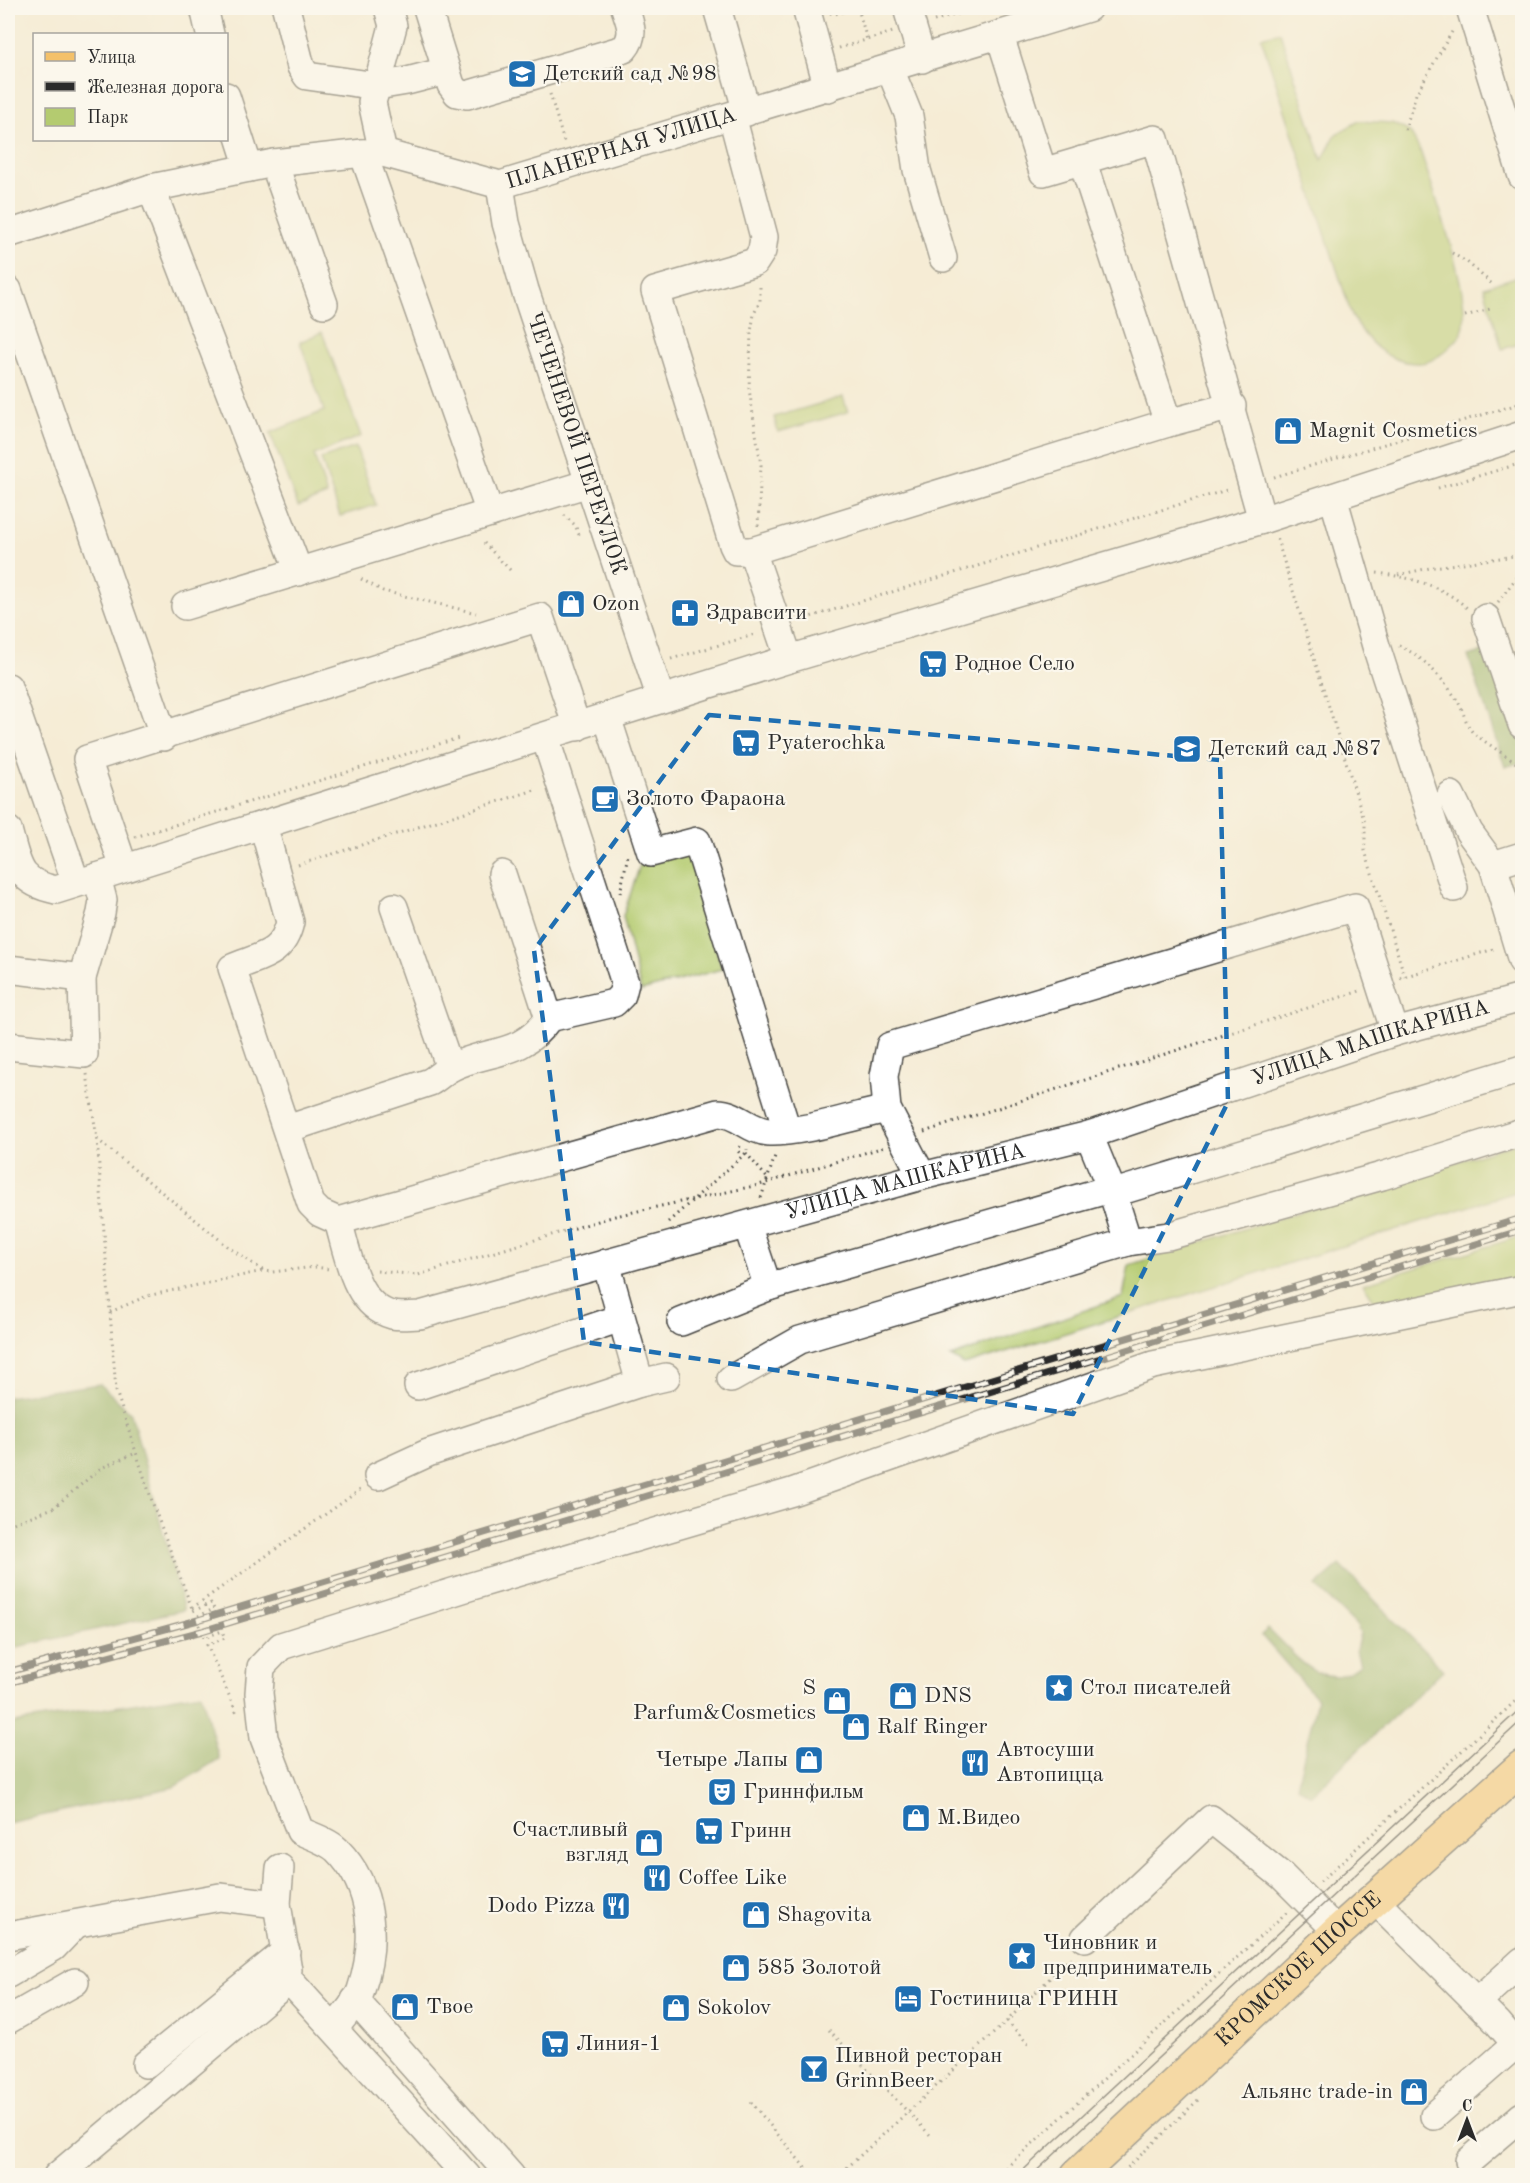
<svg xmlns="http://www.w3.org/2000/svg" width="1530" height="2183" font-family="'Old Standard TT',serif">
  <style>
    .green { fill: #b4cb70; stroke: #707b4e; stroke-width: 1.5 }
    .forest { fill: #8faf62; stroke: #5d6d46; stroke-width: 1.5 }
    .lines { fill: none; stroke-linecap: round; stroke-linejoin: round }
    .minor-casing { stroke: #494845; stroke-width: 30 }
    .major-casing { stroke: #494845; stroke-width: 36 }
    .path { stroke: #494845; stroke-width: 3; stroke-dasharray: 1.5 4.5; stroke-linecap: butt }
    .minor { stroke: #fff; stroke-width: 27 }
    .major { stroke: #f4c16a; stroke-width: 33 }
    .tram { stroke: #2b2b2b; stroke-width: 1.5 }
    .rail-casing { stroke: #2b2b2b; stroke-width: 7 }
    .rail { stroke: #fbf7ec; stroke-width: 4.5; stroke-dasharray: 14; stroke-linecap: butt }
    .marked { fill: none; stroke: #1f6fb2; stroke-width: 4.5; stroke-dasharray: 12 8; stroke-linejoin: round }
    .labels { text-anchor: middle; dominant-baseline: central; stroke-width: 4.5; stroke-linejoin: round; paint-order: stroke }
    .poi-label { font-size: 22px; fill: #2b2b2b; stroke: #fbf7ec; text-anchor: start }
    .street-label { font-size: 22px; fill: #2b2b2b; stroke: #fbf7ec }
  </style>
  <rect width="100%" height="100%" fill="#fbf7ec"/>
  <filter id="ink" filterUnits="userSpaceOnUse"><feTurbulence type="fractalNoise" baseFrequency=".0167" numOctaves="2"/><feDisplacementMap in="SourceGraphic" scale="12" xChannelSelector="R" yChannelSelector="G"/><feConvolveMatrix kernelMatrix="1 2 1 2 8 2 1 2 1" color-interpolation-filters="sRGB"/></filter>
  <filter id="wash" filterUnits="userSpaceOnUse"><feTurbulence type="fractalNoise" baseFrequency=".008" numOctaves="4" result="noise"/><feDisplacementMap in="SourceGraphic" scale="24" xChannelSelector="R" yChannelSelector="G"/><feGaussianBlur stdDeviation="1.35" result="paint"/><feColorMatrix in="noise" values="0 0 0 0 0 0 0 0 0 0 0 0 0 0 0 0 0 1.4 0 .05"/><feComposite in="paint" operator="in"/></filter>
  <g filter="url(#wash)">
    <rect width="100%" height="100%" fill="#f5ecd6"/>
    <path class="green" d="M1280 32 1322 160 1336 134 1359 121 1392 123 1410 132 1420 150C1431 185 1475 301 1462 332 1459 339 1450 347 1444 352 1436 359 1425 364 1415 363 1385 362 1366 340 1352 316L1261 37Z
      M1522 275V343L1502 349 1484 287Z
      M322 332 361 436 314 455 327 495 298 506 270 433 324 411 300 342Z
      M843 397 848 412 778 432 774 417Z
      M356 447 376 505 340 516 321 459Z
      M689 852 722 969 641 991 623 916 640 865Z
      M1522 1141V1190L964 1365 951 1357 1123 1297 1129 1265Z
      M1522 1236V1279L1379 1308 1363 1284Z"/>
    <path class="forest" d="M1493 649 1522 737V762L1505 767 1468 656Z
      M100 1384 131 1413 184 1610 8 1649V1397Z
      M1340 1565 1443 1670 1311 1795 1297 1786 1317 1699 1261 1635 1268 1629C1295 1654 1322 1696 1360 1665L1356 1650 1360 1633 1356 1625 1316 1586Z
      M201 1693 219 1759 174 1787 8 1823V1724Z"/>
  </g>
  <g filter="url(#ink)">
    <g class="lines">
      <g class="minor-casing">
        <g id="minor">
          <path d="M204 8 210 34"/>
          <path d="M286 8 301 67 307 76 377 86 393 26 388 8"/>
          <path d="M427 8 451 85 457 93 467 95 624 49C636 35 630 23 625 8"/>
          <path d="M717 8 747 112"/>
          <path d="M806 8 828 88"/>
          <path d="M907 8 922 59"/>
          <path d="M1470 8 1522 176"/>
          <path d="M1000 36 1043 172 1155 139 1262 520"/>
          <path d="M890 69 909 116 917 170 943 258"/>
          <path d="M226 96 249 168"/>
          <path d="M732 116 764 237 762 251 755 262 655 291 733 545 736 551H752L789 659"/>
          <path d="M363 153 490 513"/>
          <path d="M383 153 372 102 377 86 407 81 446 71"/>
          <path d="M1082 160 1168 423"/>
          <path d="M274 163 324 304"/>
          <path id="s1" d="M500 185 506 223 525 290 661 699"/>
          <path d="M151 188 299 572"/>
          <path id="s2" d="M8 234 151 188 274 163 363 153H383L500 185 1088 8"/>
          <path d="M8 290 164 737"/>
          <path d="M1333 497 1376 646 1454 888"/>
          <path d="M752 551 1168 423 1232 406"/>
          <path d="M185 606 589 483"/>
          <path d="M1486 618 1522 725"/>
          <path d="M8 687 76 883"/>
          <path d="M607 717 651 853 697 841 787 1130"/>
          <path d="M1451 795 1469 832 1493 865 1522 961"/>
          <path d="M263 825 290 922C283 955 260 956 232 968L311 1204 320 1213 338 1221 718 1113C737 1113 750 1131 769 1132 803 1133 853 1116 887 1109"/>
          <path d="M8 830C18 865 17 882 56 890L789 659 1262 520 1522 435"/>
          <path d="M1493 865 1522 856"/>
          <path d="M124 868 87 759 540 617 577 727"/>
          <path d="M502 874 549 1018"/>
          <path d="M394 907 450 1068"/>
          <path d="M8 969 82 978"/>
          <path d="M8 1046 84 1054 82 978 101 913 103 900 97 877"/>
          <path d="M287 1129 430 1082C437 1078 443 1072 450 1068 489 1048 520 1059 549 1018L614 1003 622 995 625 983 545 737"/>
          <path d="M1089 1135 1112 1191 1128 1242"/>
          <path d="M922 1176 887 1109 884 1076 890 1046 1355 907 1395 1032"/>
          <path id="s3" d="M338 1221C348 1253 354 1305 392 1315 401 1317 411 1315 420 1315L922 1176 1089 1135 1395 1032 1522 998"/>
          <path d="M768 1287 1103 1191 1124 1190 1522 1069"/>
          <path d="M681 1322 768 1287 747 1225"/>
          <path d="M731 1379 800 1340 1128 1242 1168 1236 1382 1176 1522 1132"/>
          <path d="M640 1383 666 1377"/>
          <path d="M418 1386 621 1318"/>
          <path d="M378 1476 428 1453 640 1383 606 1263"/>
          <path d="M280 1868 277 1904 288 1970"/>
          <path d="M1374 1899 1498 2023 1522 2051"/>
          <path d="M8 1936 220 1897 277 1904"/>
          <path d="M1085 1938 1211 1819 1282 1876 1338 1932"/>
          <path d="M8 1974 54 1947 76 1924"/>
          <path d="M355 2000 511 2176"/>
          <path d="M1477 2002 1522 1961"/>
          <path d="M8 2020 75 1982"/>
          <path d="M335 2028C343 2016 357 2003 361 1990 377 1942 374 1887 337 1850 329 1842 312 1836 300 1831L264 1738 259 1693 261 1667 281 1646 472 1586 792 1492 1153 1365 1522 1289"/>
          <path d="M146 2064 286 1951"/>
          <path d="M1434 2116 1522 2039"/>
          <path d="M1469 2161 1522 2116"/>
          <path d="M57 2176 289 1980 467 2176"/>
        </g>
      </g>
      <g class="major-casing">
        <g id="major">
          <path id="s4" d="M1077 2176 1338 1932 1522 1767"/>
        </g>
      </g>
      <path class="path" d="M858 8 867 40
        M830 13 835 14 857 8
        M934 21 978 8
        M839 48 893 32
        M550 94 564 142
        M1405 130 1416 94 1453 30
        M1452 253 1468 263 1492 284
        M1465 316 1490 309
        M1274 477 1522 403
        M1438 488 1522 463
        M564 515 575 525 580 537
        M758 526 761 465 749 389 751 332 754 314 760 301V284
        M1277 539 1365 823V851L1405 977
        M484 543 512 572
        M1377 573C1409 577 1442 585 1467 608
        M1398 575 1434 567 1522 555
        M361 579 383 591 476 613
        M1498 602 1522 570
        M800 620 1230 489
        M1399 646C1421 654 1445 681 1457 700 1464 711 1465 724 1474 734L1522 767
        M671 659 757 634
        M135 837 462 737
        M298 865 538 789
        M620 893 628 855
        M1400 978 1494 949
        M87 1074 97 1139 116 1391 155 1510 193 1611 211 1603 214 1609 196 1617 204 1638 222 1631 225 1638 207 1645 238 1716
        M924 1132 1360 991
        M97 1139 231 1249 264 1271 272 1272 315 1267 329 1269
        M740 1146 738 1151 741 1155
        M746 1153 768 1179
        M761 1198 776 1153
        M668 1222 747 1152V1149
        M377 1271 418 1275 615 1216 759 1185 884 1147
        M110 1312 147 1296 263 1271
        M8 1525 53 1508 101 1468 136 1453
        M192 1608 360 1490
        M1320 1882 1522 1695
        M1007 2021 1029 2045
        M829 2030 932 2137
        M751 2102 812 2176
        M966 2175V2176
        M838 2176 1007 2021 1073 1955
        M997 2176 1287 1912
        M1119 2176 1198 2100"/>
      <use href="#minor" class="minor"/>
      <use href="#major" class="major"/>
      <path class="tram" d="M1017 2176 1522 1707
        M1031 2176 1522 1720"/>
      <g class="rail-casing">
        <path id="rail" d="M8 1672 198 1620 1522 1218
          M8 1683 202 1631 1522 1230"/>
      </g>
      <use href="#rail" class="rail"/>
    </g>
  </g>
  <path d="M0 0H1530V2183H0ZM709 715 1220 760 1228 1102 1073 1414 584 1342 534 950Z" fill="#f5ecd6" fill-opacity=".55" fill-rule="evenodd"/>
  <path class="marked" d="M709 715 1220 760 1228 1102 1073 1414 584 1342 534 950Z"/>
  <defs>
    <g id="school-square" transform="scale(1.5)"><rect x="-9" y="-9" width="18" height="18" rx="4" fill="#1f6fb2" stroke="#fbf7ec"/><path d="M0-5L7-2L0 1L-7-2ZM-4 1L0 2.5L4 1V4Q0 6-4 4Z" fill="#fff"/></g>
    <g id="shop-square" transform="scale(1.5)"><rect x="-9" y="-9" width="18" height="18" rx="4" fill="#1f6fb2" stroke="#fbf7ec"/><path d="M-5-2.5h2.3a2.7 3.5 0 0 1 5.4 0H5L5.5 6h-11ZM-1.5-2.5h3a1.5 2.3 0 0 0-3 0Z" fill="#fff"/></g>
    <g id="pharmacy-square" transform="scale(1.5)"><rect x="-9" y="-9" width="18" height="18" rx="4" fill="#1f6fb2" stroke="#fbf7ec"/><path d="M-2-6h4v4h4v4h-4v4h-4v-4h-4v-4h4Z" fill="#fff"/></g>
    <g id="supermarket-square" transform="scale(1.5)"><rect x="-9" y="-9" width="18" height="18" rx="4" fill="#1f6fb2" stroke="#fbf7ec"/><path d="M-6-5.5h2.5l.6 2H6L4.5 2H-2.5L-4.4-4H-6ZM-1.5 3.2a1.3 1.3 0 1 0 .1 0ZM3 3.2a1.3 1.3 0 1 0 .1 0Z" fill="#fff"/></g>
    <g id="cafe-square" transform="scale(1.5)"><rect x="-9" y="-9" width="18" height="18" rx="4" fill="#1f6fb2" stroke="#fbf7ec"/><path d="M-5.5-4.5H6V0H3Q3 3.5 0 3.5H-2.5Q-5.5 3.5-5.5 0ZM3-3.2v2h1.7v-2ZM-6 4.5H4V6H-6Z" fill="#fff"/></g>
    <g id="sight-square" transform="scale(1.5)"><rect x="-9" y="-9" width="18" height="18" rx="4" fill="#1f6fb2" stroke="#fbf7ec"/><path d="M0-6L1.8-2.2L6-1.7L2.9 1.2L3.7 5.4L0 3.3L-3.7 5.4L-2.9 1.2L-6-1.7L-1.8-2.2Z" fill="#fff"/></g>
    <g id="restaurant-square" transform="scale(1.5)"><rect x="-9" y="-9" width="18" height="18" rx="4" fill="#1f6fb2" stroke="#fbf7ec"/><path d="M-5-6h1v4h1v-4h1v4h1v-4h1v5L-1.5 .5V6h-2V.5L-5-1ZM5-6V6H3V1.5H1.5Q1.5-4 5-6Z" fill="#fff"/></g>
    <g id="theatre-square" transform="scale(1.5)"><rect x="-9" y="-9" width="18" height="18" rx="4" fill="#1f6fb2" stroke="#fbf7ec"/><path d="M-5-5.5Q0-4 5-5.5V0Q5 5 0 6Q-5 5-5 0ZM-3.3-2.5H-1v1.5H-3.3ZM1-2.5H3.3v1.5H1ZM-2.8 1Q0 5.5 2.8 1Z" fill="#fff"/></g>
    <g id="hotel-square" transform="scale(1.5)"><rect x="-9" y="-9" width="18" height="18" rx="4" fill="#1f6fb2" stroke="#fbf7ec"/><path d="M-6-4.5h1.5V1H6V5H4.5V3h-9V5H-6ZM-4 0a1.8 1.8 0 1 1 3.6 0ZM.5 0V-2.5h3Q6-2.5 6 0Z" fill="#fff"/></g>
    <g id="bar-square" transform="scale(1.5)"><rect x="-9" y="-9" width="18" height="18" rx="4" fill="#1f6fb2" stroke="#fbf7ec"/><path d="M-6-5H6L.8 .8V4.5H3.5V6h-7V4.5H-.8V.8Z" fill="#fff"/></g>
  </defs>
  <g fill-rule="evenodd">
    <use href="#school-square" x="522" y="74"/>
    <use href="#shop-square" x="1288" y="431"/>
    <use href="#shop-square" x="571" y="604"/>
    <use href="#pharmacy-square" x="685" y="613"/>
    <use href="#supermarket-square" x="933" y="664"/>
    <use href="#supermarket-square" x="746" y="743"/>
    <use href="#school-square" x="1187" y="749"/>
    <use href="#cafe-square" x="605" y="799"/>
    <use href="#sight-square" x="1059" y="1688"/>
    <use href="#shop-square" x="903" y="1696"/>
    <use href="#shop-square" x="837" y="1701"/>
    <use href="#shop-square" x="856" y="1727"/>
    <use href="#shop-square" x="809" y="1760"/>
    <use href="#restaurant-square" x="975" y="1763"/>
    <use href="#theatre-square" x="722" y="1792"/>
    <use href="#shop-square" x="916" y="1818"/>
    <use href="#supermarket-square" x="709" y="1831"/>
    <use href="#shop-square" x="649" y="1843"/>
    <use href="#restaurant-square" x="657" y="1878"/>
    <use href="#restaurant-square" x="616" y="1906"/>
    <use href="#shop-square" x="756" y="1915"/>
    <use href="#sight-square" x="1022" y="1956"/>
    <use href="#shop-square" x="736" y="1968"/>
    <use href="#hotel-square" x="908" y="1999"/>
    <use href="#shop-square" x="405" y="2007"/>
    <use href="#shop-square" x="676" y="2008"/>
    <use href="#supermarket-square" x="555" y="2044"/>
    <use href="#bar-square" x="814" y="2069"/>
    <use href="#shop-square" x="1414" y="2092"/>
  </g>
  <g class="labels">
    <g class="poi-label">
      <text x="543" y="74">Детский сад №98</text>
      <text x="1309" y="431">Magnit Cosmetics</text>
      <text x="592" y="604">Ozon</text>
      <text x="706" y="613">Здравсити</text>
      <text x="954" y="664">Родное Село</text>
      <text x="767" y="743">Pyaterochka</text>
      <text x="1208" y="749">Детский сад №87</text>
      <text x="626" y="799">Золото Фараона</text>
      <text x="816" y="1688" text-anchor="end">S<tspan x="816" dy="25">Parfum&amp;Cosmetics</tspan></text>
      <text x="1080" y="1688">Стол писателей</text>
      <text x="924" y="1696">DNS</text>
      <text x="877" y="1727">Ralf Ringer</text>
      <text x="996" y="1750">Автосуши<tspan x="996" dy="25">Автопицца</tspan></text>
      <text x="788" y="1760" text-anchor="end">Четыре Лапы</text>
      <text x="743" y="1792">Гриннфильм</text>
      <text x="937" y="1818">М.Видео</text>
      <text x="628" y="1830" text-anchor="end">Счастливый<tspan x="628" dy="25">взгляд</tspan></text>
      <text x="730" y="1831">Гринн</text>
      <text x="678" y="1878">Coffee Like</text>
      <text x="595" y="1906" text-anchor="end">Dodo Pizza</text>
      <text x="777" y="1915">Shagovita</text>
      <text x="1043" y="1943">Чиновник и<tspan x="1043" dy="25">предприниматель</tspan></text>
      <text x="757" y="1968">585 Золотой</text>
      <text x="929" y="1999">Гостиница ГРИНН</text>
      <text x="426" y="2007">Твое</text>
      <text x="697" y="2008">Sokolov</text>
      <text x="576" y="2044">Линия-1</text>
      <text x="835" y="2056">Пивной ресторан<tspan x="835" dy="25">GrinnBeer</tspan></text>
      <text x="1393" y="2092" text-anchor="end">Альянс trade-in</text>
    </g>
    <g class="street-label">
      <text stroke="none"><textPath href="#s2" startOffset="633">ПЛАНЕРНАЯ УЛИЦА</textPath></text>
      <text stroke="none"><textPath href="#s1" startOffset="270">ЧЕЧЕНЕВОЙ ПЕРЕУЛОК</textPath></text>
      <text stroke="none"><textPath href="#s3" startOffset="1131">УЛИЦА МАШКАРИНА</textPath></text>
      <text stroke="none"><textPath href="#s3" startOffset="645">УЛИЦА МАШКАРИНА</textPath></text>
      <text stroke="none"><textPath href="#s4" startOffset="303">КРОМСКОЕ ШОССЕ</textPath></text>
    </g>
  </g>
  <rect width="1530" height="2183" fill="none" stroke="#fbf7ec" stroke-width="30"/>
  <rect x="33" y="33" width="195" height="108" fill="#fbf7ec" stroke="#a8a59f" stroke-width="1.5"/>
  <rect x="45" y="52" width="30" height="9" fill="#f4c16a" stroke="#a8a59f" stroke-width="1.5"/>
  <text x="87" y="63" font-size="18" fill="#2b2b2b">Улица</text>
  <rect x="45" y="82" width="30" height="9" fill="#2b2b2b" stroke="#a8a59f" stroke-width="1.5"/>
  <text x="87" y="93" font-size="18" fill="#2b2b2b">Железная дорога</text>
  <rect x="45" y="108" width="30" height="18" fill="#b4cb70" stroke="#a8a59f" stroke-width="1.5"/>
  <text x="87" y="123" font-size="18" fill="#2b2b2b">Парк</text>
  <g transform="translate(1467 2120)" stroke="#fbf7ec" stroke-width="4.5" paint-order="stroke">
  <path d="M0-4.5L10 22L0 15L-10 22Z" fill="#2b2b2b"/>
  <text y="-9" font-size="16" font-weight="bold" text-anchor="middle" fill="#2b2b2b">С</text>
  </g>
</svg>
